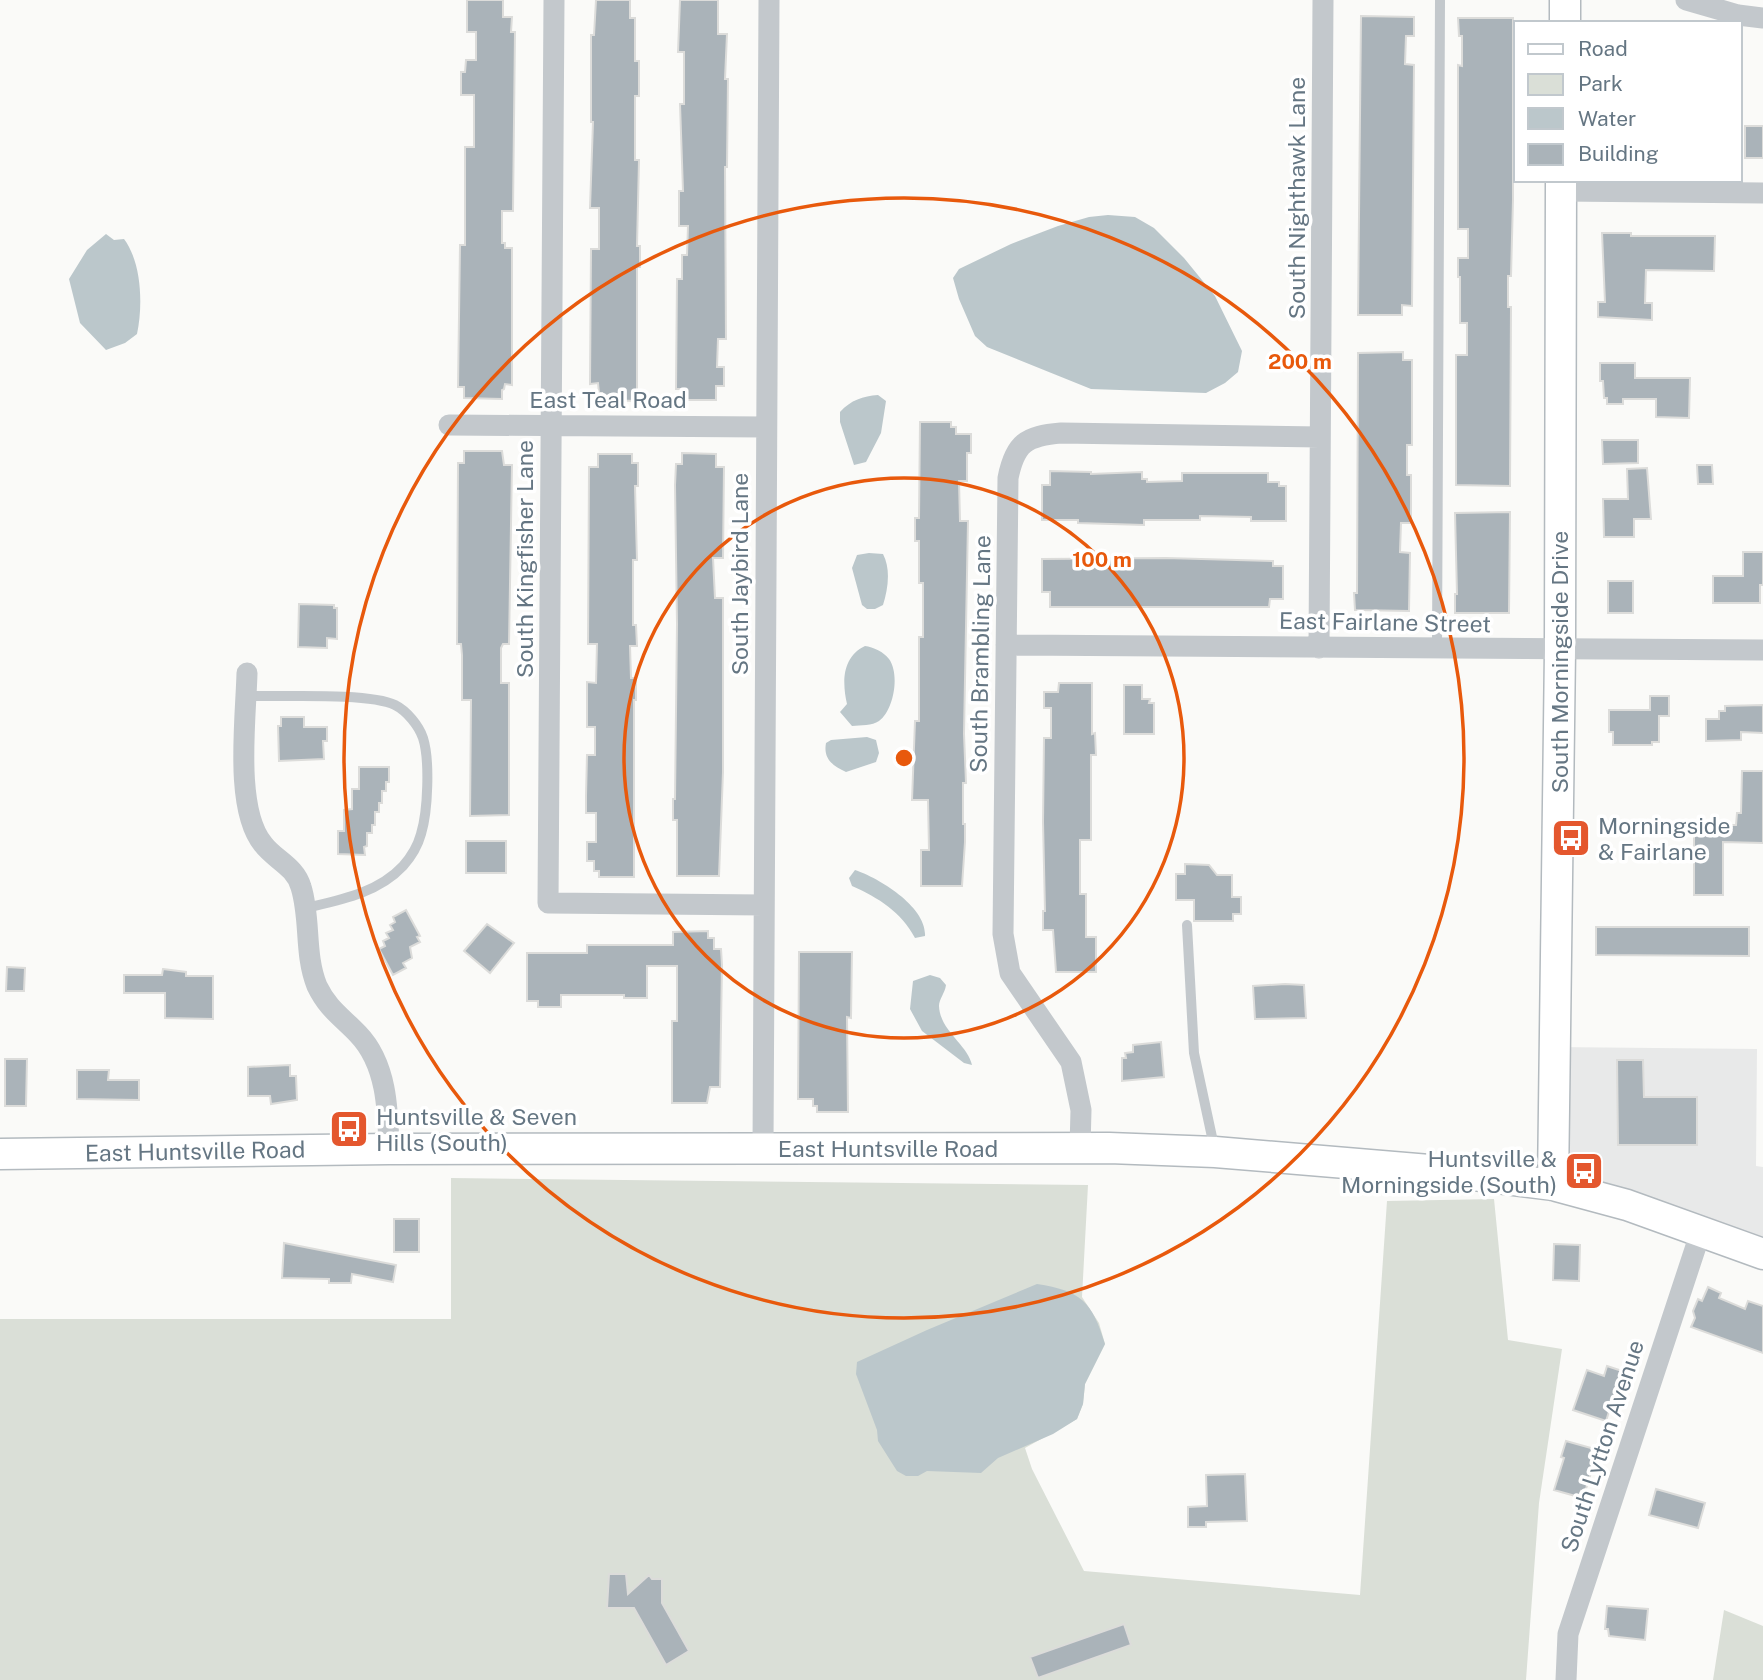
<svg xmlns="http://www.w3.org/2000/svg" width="1763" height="1680" font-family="'Public Sans',sans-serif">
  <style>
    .built { fill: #e8e9e9 }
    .green { fill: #dadfd7 }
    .water { fill: #bbc7cb }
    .building { fill: #aab3b9; stroke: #dcdcda; stroke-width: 2 }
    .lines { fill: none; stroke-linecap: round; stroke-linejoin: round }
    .secondary-casing { stroke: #b3babf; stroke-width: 33 }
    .lane { stroke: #c3c8cc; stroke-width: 10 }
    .street { stroke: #c3c8cc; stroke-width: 21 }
    .secondary { stroke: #fff; stroke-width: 30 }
    .ring { fill: none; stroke: #e8590c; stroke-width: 3.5 }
    .labels { text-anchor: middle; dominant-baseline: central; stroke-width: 7; stroke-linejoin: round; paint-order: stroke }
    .street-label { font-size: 23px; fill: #657683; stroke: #fff }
    .poi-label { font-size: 23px; fill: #657683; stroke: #fff; text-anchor: start }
    .centre { fill: #e8590c; stroke: #fff; stroke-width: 3.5 }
    .ring-label { font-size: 21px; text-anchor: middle; font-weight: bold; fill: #e8590c; stroke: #fff; stroke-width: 7; stroke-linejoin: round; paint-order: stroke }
  </style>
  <rect width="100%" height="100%" fill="#fafaf8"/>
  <path class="built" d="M1554 1047 1757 1049 1756 1166 1763 1167V1254L1553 1185Z"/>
  <path class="green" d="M451 1178 1088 1185 1082 1297 1099 1323 1105 1344 1085 1384 1083 1404 1077 1419 1025 1448 1032 1469 1084 1571 1360 1595 1387 1201 1494 1199 1508 1340 1562 1349 1539 1503 1526 1680H0V1319H451Z
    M1724 1610 1763 1626V1680H1713Z"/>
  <path class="water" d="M1108 215 1135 217 1154 228 1184 258 1215 296 1242 351 1238 372 1225 383 1206 393 1091 389 987 347 975 336 959 299 953 278 959 269 1011 244 1058 226 1089 217Z
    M106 234 114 240 124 239C142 263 143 306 137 334L125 343 106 350 80 323 69 279 87 250Z
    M878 395 886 401 881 433 866 462 854 465 840 422V412C851 400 863 396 878 395Z
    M869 553 883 554C891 569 888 589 883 605L875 609H867L862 605 852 568 857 555Z
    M865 646C873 647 884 652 889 659 900 674 894 710 879 721 872 726 861 725 852 726L840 712 847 704C842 682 842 657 865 646Z
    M867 737 876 740 879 753 876 762 846 772C833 766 823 759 826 743L831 740Z
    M855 870C879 878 927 907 925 936L915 938C901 912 879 898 852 886L849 878Z
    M930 975 940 978 946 985C945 993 939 999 939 1006 940 1031 968 1045 972 1065L964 1063 922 1031 910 1009 913 981Z
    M1037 1284C1081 1291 1092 1301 1105 1344L1085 1384 1083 1404 1077 1419 1053 1434 998 1458 981 1473 927 1471 918 1476H906L897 1471 878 1441 877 1430 856 1374 857 1362 927 1330Z"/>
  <path class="building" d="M467 0H503V17H512L511 32H515L513 211H502V243H505V248H512V385L505 384 504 389 502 390V399L464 398V387H458L460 245H465V147H474V95H461V72H465L466 60H476V32H467Z
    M596 0H630V18H635V61H639V96H635V160H639L637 246H640V267H637V401L602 400V393H599L598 383 590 384 591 249H599V208H590L593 122H591V35H594Z
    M680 0H718V34H727L725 79H728L727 167H725L726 339H718L717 367H724V386H716V400H682V389H676L677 279H682V255H687L688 226H679V191H683L680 104H684V52H678Z
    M1361 16 1414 17V36H1406L1405 64 1414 65 1412 306 1402 305V315H1358Z
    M1458 18H1513V200L1511 276H1508V307H1511L1510 486 1456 485V355H1467V323H1460V277H1458V258H1468V229H1458V65L1462 66V36H1459Z
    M1745 126H1763V158H1745Z
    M1602 233H1631V236H1715L1714 271 1646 270 1645 303H1652V320L1598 317V302H1605Z
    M1403 352V360H1412V445H1407V475H1411V523H1401L1400 552 1410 553 1409 611 1355 610 1354 593H1357L1358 353Z
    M1600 363H1635V378H1690L1689 418 1656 417V399H1623V404H1607V398H1604L1603 381H1600Z
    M920 422H951V427H956V434H971V453H967V481H959L960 521H968L964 734 966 783H963V824H965V842L962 886H921V850H929L928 800H912L915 721H919V637H923V583H919V541H915V518H919Z
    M1602 440H1638V463L1603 464Z
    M464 451H502L504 465H512L509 644H503L501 648V683H509V815L470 816 471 700H462V655L461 644H457L458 463H464Z
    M682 453 716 454V467H724L723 558H713L715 598H723V772L719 876H677V820H673V799H675L677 624 675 485 676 464H682Z
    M598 454H632V463H638V486H635L637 560H633V625H636L637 646H630L631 678H636V700H634V877H599V871H594V861H587V842H596V813H586V796L587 755H595V727H587V682L596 683 597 644H588L589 467H598Z
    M1697 465H1712L1713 484H1698Z
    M1647 468 1651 519H1634V537H1604L1603 499H1628L1627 469Z
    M1050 471 1091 472V474L1142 472V479H1147V482L1182 481V473H1268V482H1279V486H1286V521H1251V517L1200 516V520H1144V525L1078 523V520H1042V485H1050Z
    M1510 512 1509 613H1455V594H1457L1455 513Z
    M1743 552H1763V585H1760V603H1713V576H1743Z
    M1166 558 1273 561V566H1283V599H1270L1269 607H1050V592H1042V559Z
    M1608 581H1633V613H1608Z
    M299 604 334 605V608H337V639L327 638V648L298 647Z
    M1059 683H1092V734L1095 733 1096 755H1091V840H1080V894H1086V937H1096V972H1056L1053 930H1043V911H1045L1043 822 1044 738H1051V708H1044V692H1058Z
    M1124 685H1142V699H1150L1149 703H1154V734H1124Z
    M1650 696H1669V716H1659V742H1652V745H1613V732H1609V710H1650Z
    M1763 705V733L1741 732V740L1706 741V719H1719V711H1725V706Z
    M281 717H304V727H327V741H323L324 759 279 761 278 726H281Z
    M359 767H389V782H386V791H382V803H379V812H375V825H372V833H367V846L364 847 365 855 338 854V831H344V810L352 809V789H359Z
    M1742 771H1763V843L1723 842V895H1694V825H1736L1737 813H1741Z
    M466 841H506V873H466Z
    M1185 864 1209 865 1217 875H1232V897H1241V914H1233V921H1194V900H1176V874H1185Z
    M406 910 420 936 417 937 420 942 410 947 412 958 403 963 406 968 393 975 379 949 385 946 383 941 389 938 386 933 393 930 390 925 395 922 393 917Z
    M487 924 514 943 490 973 464 951Z
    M1596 927H1749V956L1596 955Z
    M708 931V938H714V949H721L722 965 720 1087H710L707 1103H672V1021H677V966H647V998H624V995H561V1007H538V1001H527V953H587V945H673V932Z
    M799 952H852L851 1018 847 1017 848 1112H817V1106H813V1099H798Z
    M7 967 25 968 24 991H6Z
    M163 969 186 972V976H213V1019L165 1018V993H124V975H162Z
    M1285 984 1304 985 1306 1018 1255 1019 1253 986Z
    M1161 1042 1164 1077 1122 1081V1058H1126L1125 1053 1133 1052V1045Z
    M5 1059H27L26 1106H5Z
    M1617 1060H1643L1644 1097H1697V1145H1618Z
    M290 1065V1076H296L297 1100 271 1104 270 1096H248V1067Z
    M77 1070H109L108 1080H139V1100L77 1099Z
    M394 1219H419V1252H394Z
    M284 1243 396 1265 393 1282 352 1274 351 1283H329V1279L282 1278Z
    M1554 1244 1580 1245 1579 1281 1553 1280Z
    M1708 1287 1721 1293 1719 1298 1745 1309 1748 1301 1763 1306V1353L1691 1327 1695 1318 1693 1311 1698 1299 1702 1301Z
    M1607 1366 1622 1371 1606 1421 1573 1410 1587 1370 1604 1376Z
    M1566 1441 1598 1450 1585 1492 1581 1491 1579 1497 1554 1490 1564 1458 1561 1457Z
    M1245 1474 1247 1521 1206 1522V1527H1188V1507L1207 1506 1206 1475Z
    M1656 1489 1705 1503 1698 1528 1649 1515Z
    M609 1574H626L628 1594 649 1575 652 1579H662V1603L689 1651 666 1665 634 1608H607Z
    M1607 1606 1648 1609 1645 1640 1609 1636 1608 1629H1605Z
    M1124 1624 1131 1645 1038 1678 1030 1657Z"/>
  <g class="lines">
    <g class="secondary-casing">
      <path id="secondary" d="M1565 23V0
        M0 1154 389 1149 1109 1148 1215 1152 1441 1171 1553 1185 1627 1205 1763 1254
        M1553 1185 1560 650 1561 180"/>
    </g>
    <path class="lane" d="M1437 649 1440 0
      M246 696C280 697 369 692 395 705 407 711 419 726 423 738 430 760 428 811 421 834 418 845 411 857 403 866 378 893 340 900 306 908
      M1187 925 1194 1053 1215 1151"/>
    <path class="street" d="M554 0 548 903 764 905
      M1686 0 1738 15 1763 18
      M1561 191 1763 193
      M449 425 766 427
      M1006 645 1763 650
      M1319 648 1323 0
      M247 673C246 717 234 809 263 844 275 860 295 866 301 887 311 919 304 954 317 986 328 1009 342 1017 358 1034 387 1064 388 1110 389 1149
      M763 1148 769 0
      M1080 1148 1081 1110 1071 1062 1010 973 1003 934 1008 478C1015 443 1026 436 1061 433L1320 437
      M1566 1680 1568 1634 1701 1231"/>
    <use href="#secondary" class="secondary"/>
  </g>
  <g class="ring">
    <circle cx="904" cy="758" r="280"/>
    <circle cx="904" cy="758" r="560"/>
  </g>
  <defs>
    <g id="bus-square" transform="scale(2.0125)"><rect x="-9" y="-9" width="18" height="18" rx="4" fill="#e4572e" stroke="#fff"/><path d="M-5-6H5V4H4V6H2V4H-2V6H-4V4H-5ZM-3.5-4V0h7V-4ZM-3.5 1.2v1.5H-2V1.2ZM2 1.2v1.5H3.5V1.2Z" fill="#fff"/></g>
  </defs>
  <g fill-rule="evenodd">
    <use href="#bus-square" x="1571" y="838"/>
    <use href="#bus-square" x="349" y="1129"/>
    <use href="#bus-square" x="1584" y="1171"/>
  </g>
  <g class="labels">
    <g class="street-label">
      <text transform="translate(1296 198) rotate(-90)">South Nighthawk Lane</text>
      <text x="608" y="399">East Teal Road</text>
      <text transform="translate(524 559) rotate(-90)">South Kingfisher Lane</text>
      <text transform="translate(739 574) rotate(-90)">South Jaybird Lane</text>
      <text transform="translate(1385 622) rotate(1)">East Fairlane Street</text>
      <text transform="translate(980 654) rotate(-89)">South Brambling Lane</text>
      <text transform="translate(1559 662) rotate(-90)">South Morningside Drive</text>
      <text x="888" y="1148">East Huntsville Road</text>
      <text transform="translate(195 1151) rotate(-1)">East Huntsville Road</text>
      <text transform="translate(1602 1446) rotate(-72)">South Lytton Avenue</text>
    </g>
    <g class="poi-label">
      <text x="1598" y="825">Morningside<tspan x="1598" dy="26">&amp; Fairlane</tspan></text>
      <text x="376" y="1116">Huntsville &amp; Seven<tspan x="376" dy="26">Hills (South)</tspan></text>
      <text x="1557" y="1158" text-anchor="end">Huntsville &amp;<tspan x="1557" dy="26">Morningside (South)</tspan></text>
    </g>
  </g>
  <circle cx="904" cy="758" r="10" class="centre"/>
  <g class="ring-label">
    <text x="1300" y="369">200 m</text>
    <text x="1102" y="567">100 m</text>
  </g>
  <rect x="1514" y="21" width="228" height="161" fill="#ffffff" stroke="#c1c8cd" stroke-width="2"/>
  <rect x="1528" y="44" width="35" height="10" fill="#ffffff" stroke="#c1c8cd" stroke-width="2"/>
  <text x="1578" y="56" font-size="21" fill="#657683">Road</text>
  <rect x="1528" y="74" width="35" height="21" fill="#dadfd7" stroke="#c1c8cd" stroke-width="2"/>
  <text x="1578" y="91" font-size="21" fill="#657683">Park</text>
  <rect x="1528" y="108" width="35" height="21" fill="#bbc7cb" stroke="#c1c8cd" stroke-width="2"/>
  <text x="1578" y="126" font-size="21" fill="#657683">Water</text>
  <rect x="1528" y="144" width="35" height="21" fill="#aab3b9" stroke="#c1c8cd" stroke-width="2"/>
  <text x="1578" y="161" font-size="21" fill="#657683">Building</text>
</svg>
